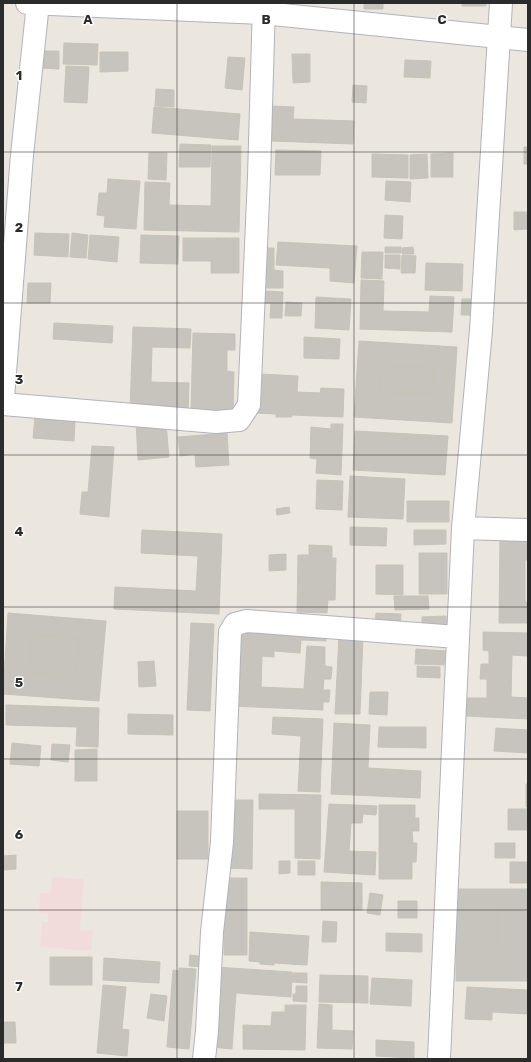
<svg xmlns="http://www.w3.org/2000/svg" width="531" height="1062" font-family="Rubik,sans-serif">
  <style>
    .medical { fill: #f2dcdb }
    .building { fill: #c7c4bd; stroke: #c7c3b7; fill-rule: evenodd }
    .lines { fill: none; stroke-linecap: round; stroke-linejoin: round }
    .minor-casing { stroke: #b1b2be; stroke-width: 24 }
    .minor { stroke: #fff; stroke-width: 22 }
    .grid { fill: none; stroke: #2b2b2b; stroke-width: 1; stroke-opacity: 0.55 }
    .grid-label { font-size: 13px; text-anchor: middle; font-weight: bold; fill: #2b2b2b; stroke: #fff; stroke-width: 3; stroke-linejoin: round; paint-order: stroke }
  </style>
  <rect width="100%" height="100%" fill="#ece7de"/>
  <path class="medical" d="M52 877 84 879 80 930 93 931 91 951 40 947 42 922H48V913L39 912 40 893H50Z"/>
  <path class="building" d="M364 3H383V9H364Z
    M462 3H486V6H462Z
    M64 43 98 44 97 65 63 64Z
    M41 51H59V69L40 68Z
    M100 52H128V71L100 72Z
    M292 54H310V82L293 83Z
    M228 57 245 58 242 90 225 88Z
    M405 60 431 61 430 78 404 77Z
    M66 66 89 67 87 103 64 102Z
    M353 85 367 86 366 103 352 102Z
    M156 89 174 90V107L155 106Z
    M271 106 294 107 293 119 354 121 353 144 270 141Z
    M154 107 240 114 238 140 152 133Z
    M180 144 211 145 210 167H179Z
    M212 146H241L239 232 144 230 145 182 170 183 169 205 211 206Z
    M524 147H528V164H524Z
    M276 150 321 151 320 175H275Z
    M149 153H167L166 180 148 179Z
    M453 153V177H431V154Z
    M372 154 408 155V178L372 177Z
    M427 154 428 178 410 179V155Z
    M108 179 140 181 136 229 104 227 105 216 97 215 99 193H107Z
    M386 181 411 182 410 202 385 200Z
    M514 212H528V229L514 230Z
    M385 215 403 216 402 239 384 238Z
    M35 233 69 234 68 257 34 255Z
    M72 233 88 235 86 258 70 257Z
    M90 235 119 237 117 262 88 259Z
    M141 235 179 236 178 264 140 263Z
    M183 238H239V273H211V261H183Z
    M278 242 357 246 354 283 330 281V268L276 265Z
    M385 247H401V253H385Z
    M413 247 414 254H402V248Z
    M259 248H274V270L283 271V288H259Z
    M362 252H383L382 279 361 278Z
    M385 255H400V269L385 268Z
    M402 255 416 256 415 273H401Z
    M426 263 463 264 462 291 425 290Z
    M361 280 384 281 383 311 429 312 430 296 454 297 452 332 360 329Z
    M28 283H51L50 303H27Z
    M265 291 283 292 282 318H270L271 303H264Z
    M316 297 351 299 349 330 315 328Z
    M462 299H472V315H461Z
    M286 302 302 303 301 316H285Z
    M54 323 113 326 112 343 53 339Z
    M133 327 191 329 190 348 152 347 151 382 189 383 188 413 130 411Z
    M193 333 235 334V350H227V371L234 372 233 414 191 412Z
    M304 337 340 339 339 359 304 358Z
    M359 341 457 347 452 423 354 417ZM381 365 433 368 432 394 380 392Z
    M381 365 433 368 432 394 380 392Z
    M260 374 298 376 297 392 320 393 321 388 344 389 343 417 291 415 292 417H276V414L253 413Z
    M35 417 75 420 74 441 33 438Z
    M136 421 166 424 169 457 138 460Z
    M331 424H343L341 475 316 473 317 459 310 458 311 427 331 429Z
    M355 431 448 436 445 475 353 470Z
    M227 433 229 465 196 467 195 454 180 456 178 437Z
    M92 446 114 447 109 517 80 514 82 492H88Z
    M350 476 405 479 403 519 348 517Z
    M317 480 343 481 342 510 316 509Z
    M407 501H449V522H407Z
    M289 507 290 513 277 515 276 509Z
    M350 527 387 528 386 546 350 545Z
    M142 530 222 534 219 614 114 609 115 587 196 591 198 556 141 553Z
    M414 530H446V544L414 545Z
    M500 534H528V560H525V602H528V623H499Z
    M309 545 332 546V558H336L335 600H328L327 613 297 612 298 555H309Z
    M419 553H447V594H419Z
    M286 554V570L269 571V555Z
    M376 565H403V595L376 594Z
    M394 596H428L429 609 395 610Z
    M8 613 106 621 99 701 3 694ZM32 635 79 638 76 676 29 673Z
    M376 613 401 614 400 627 375 626Z
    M446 616 447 631 422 632V617Z
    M191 623 214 624 210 711 187 710Z
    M235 628 326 633V641L301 640 300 653 274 651V657L262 656 261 687 304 689 307 646 325 647V666L332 667 331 679H324L323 690H330L329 702H323V710L231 706Z
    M483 632 528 633V656L512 655 511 697 528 698V719L465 716V698H487V679H480L481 664H489V651L483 650Z
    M32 635 79 638 76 676 29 673Z
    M339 636 363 637 360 714H335Z
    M416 649 445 651 444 665 415 664Z
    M154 661 156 686 139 687 138 662Z
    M417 666 440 667V678L417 677Z
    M370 692H388L387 715 369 714Z
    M6 705 99 708 98 747 76 746 77 727 6 725Z
    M128 714 173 715V735L128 734Z
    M273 717 323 719 320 792 298 791 301 736 272 734Z
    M334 723 370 725 368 768 421 771 420 798 331 794Z
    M379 727H426V748L378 747Z
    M496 728 528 730V753L494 751Z
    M12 743 41 746 39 766 10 764Z
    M52 744 70 745 68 762 51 760Z
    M97 749V781H75V750Z
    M526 784H528V807H526Z
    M259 794 321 795 320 859 295 858V809H259Z
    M227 800H253L252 869 225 868Z
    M329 804 377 806 376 815 363 814 362 823H351L349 851 376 852 375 875 324 872Z
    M379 805H415V818H419V831H412L413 843H417L416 862H412V879H379Z
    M508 809H528V830H508Z
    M177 811H208V859H177Z
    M495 843H515V858H495Z
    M16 855V869L4 870 3 856Z
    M279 861H290V873L279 874Z
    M298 861H315V875H298Z
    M510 862H528V883H510Z
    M224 878H247V955H224Z
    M321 882 362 883V910H321Z
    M456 889H528V910L497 911 498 950 528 949V981H456Z
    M370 893 383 895 380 915 367 913Z
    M398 901H417V918H398Z
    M528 910V949L498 950 497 911Z
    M323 921 337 922 336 942H322Z
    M250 932 309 936 307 965 274 963V965L260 964V962L249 961Z
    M386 933 422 934V952L386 951Z
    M190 955 206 957V967L189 966Z
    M50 957H92V985H50Z
    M104 958 160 962 159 983 103 980Z
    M215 967 292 972 291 997 236 993 232 1049 210 1047Z
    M179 968 196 969 189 1049 167 1047 173 970 179 971Z
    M293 973H307V983L292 982Z
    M320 975 368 976V1003L319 1002Z
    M372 978 412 980 411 1006 370 1004Z
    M103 985 126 987 122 1029 129 1030 127 1056 97 1053Z
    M296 986H307V1002L293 1001V994H296Z
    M467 987 528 990V1014L492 1012V1020L465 1019Z
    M151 994 167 996 164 1021 147 1018Z
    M319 1004 332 1005V1030L353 1031 352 1049 317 1048Z
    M285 1005H306L305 1050 243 1049V1025L271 1026 272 1012H285Z
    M3 1022H15L16 1043H3Z
    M376 1040 414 1042V1058L376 1056Z"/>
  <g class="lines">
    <g class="minor-casing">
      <path id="minor" d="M27 3 263 13 528 40
        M3 398 22 155 38 3
        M3 404 216 422 239 420 249 405 259 177 264 3
        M463 528 528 530
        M204 1059 207 1031 212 932 222 842 230 632 235 624 247 621 457 637
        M439 1059 463 528 481 330 501 3"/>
    </g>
    <use href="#minor" class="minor"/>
  </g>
  <path class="grid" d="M177 3V1059M354 3V1059M3 152H528M3 303H528M3 455H528M3 607H528M3 759H528M3 910H528"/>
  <g class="grid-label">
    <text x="88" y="24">A</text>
    <text x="266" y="24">B</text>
    <text x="442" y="24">C</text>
    <text x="19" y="80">1</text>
    <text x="19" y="232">2</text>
    <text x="19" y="384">3</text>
    <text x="19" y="536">4</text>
    <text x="19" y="687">5</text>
    <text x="19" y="839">6</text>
    <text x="19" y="991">7</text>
  </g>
  <rect width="531" height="1062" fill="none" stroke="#2b2b2b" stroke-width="8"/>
</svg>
